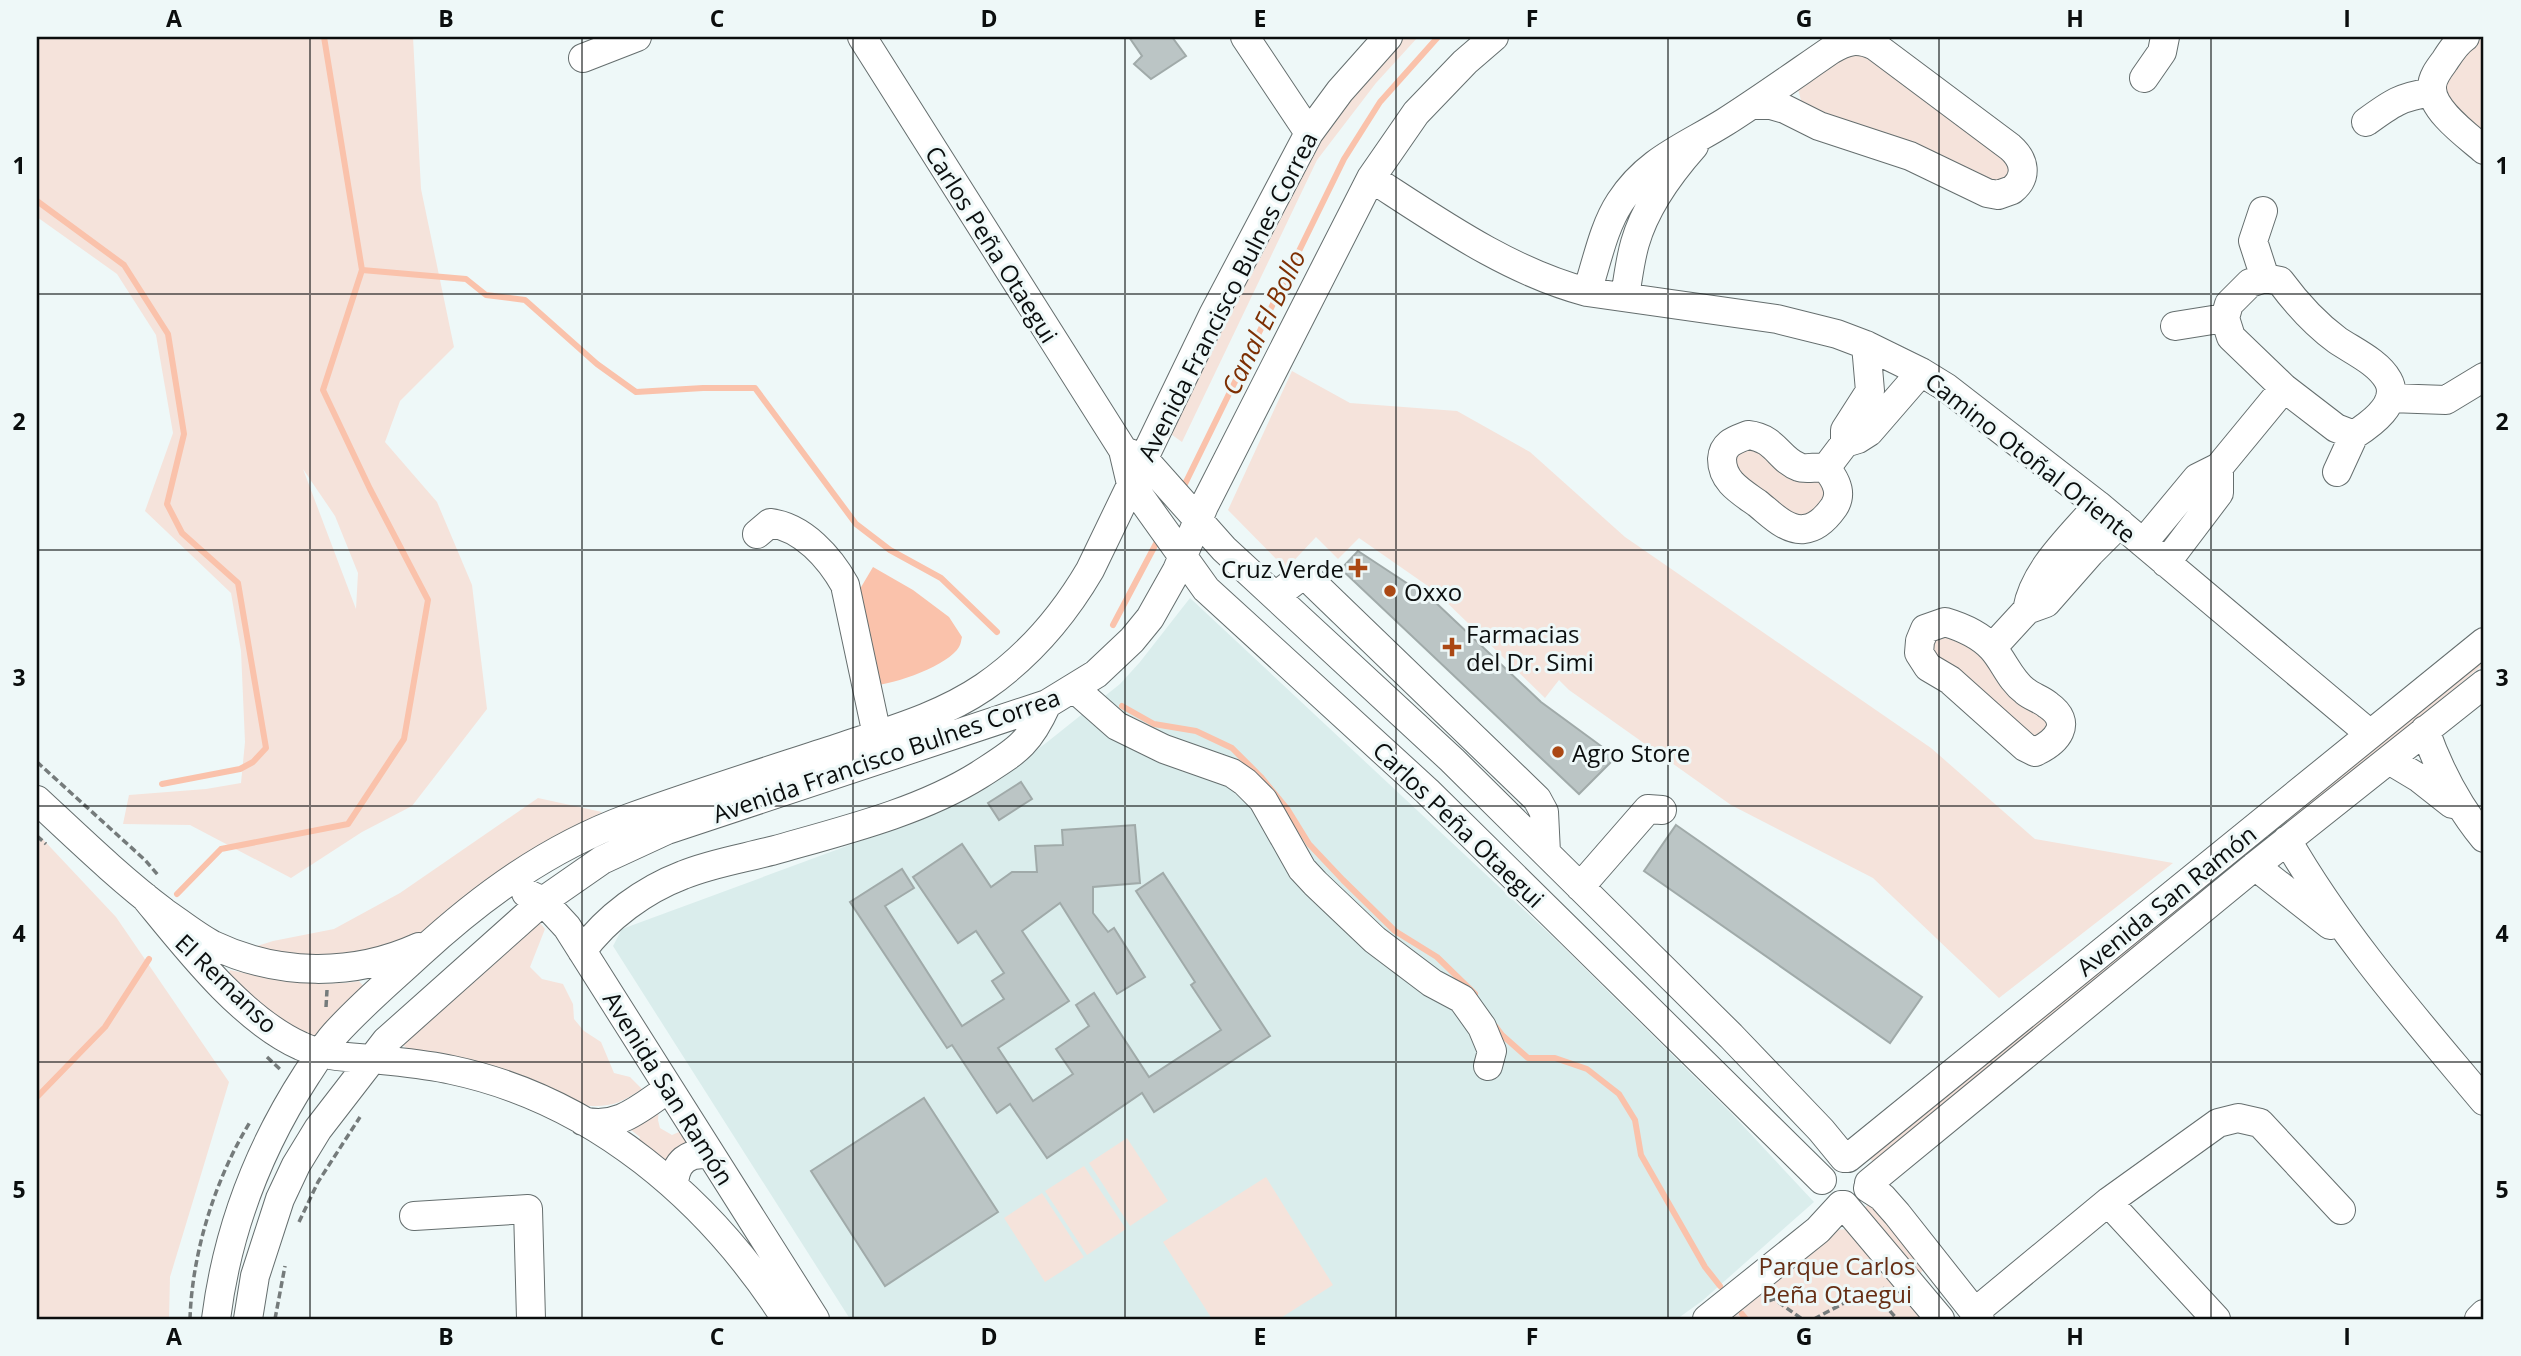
<svg xmlns="http://www.w3.org/2000/svg" width="2521" height="1356" font-family="'Open Sans',sans-serif">
  <style>
    .built { fill: #daedec }
    .green { fill: #f5e3db; fill-rule: evenodd }
    .water { fill: #fac2ab }
    .lines { fill: none; stroke-linecap: round; stroke-linejoin: round }
    .stream { stroke: #fac2ab; stroke-width: 6 }
    .building { fill: #bbc5c5; stroke: #a0aaa9; stroke-width: 2 }
    .minor-casing { stroke: #656e6e; stroke-width: 30 }
    .path { stroke: #757b7b; stroke-width: 3.5; stroke-dasharray: 7 3.5; stroke-linecap: butt }
    .minor { stroke: #fff; stroke-width: 28 }
    .grid { fill: none; stroke: #0b0e0e; stroke-width: 2; stroke-opacity: 0.55 }
    .poi-dot { fill: #ab4814; stroke: #eef8f8; stroke-width: 2.5 }
    .labels { text-anchor: middle; dominant-baseline: central; stroke-width: 6; stroke-linejoin: round; paint-order: stroke }
    .street-label { font-size: 24px; fill: #0b0e0e; stroke: #eef8f8 }
    .poi-label { font-size: 24px; fill: #0b0e0e; stroke: #eef8f8; text-anchor: start }
    .park-label { font-size: 24px; fill: #662e14; stroke: #eef8f8 }
    .water-label { font-size: 26px; font-style: italic; fill: #7d2f03; stroke: #eef8f8 }
    .neatline { fill: none; stroke: #0b0e0e; stroke-width: 2.5 }
    .grid-label { font-size: 23px; text-anchor: middle; font-weight: bold; fill: #0b0e0e }
  </style>
  <rect width="100%" height="100%" fill="#eef8f8"/>
  <path class="built" d="M1190 598 1556 940 1731 1113 1814 1202 1702 1301 1677 1319H850L613 946 622 929 923 818 979 793 1046 743 1120 684 1140 662Z"/>
  <path class="green" d="M37 37H413L421 189 454 347 400 401 385 442 437 502 472 585 487 709 412 806 362 832 291 878 190 825 123 824 129 795 206 789 241 783 245 742 241 651 231 593 145 511 173 433 156 335 117 274 37 217ZM303 469 335 516 358 573 356 609Z
    M1394 37H1418L1376 83 1317 160 1182 442 1168 432 1283 187Z
    M2484 39V137L2444 100 2446 74 2474 41Z
    M1860 52 2011 158 2014 170 1999 185 1802 104 1798 89 1835 57Z
    M1292 371 1350 403 1457 411 1530 452 1625 537 1931 748 2035 839 2173 863 1999 998 1873 878 1731 805 1569 690 1559 680 1545 698 1435 591 1359 538 1338 559 1316 537 1286 569 1228 510Z
    M1738 443 1822 473 1832 495 1823 511 1794 523 1727 471Z
    M1955 631 2053 721 2038 739 1934 662 1929 636Z
    M2484 652V664L1875 1163 1869 1158Z
    M538 798 602 812 518 862 415 941 381 955 288 956 254 947 273 941 334 929 400 893Z
    M37 833 116 917 229 1082 170 1277 169 1319H37Z
    M534 916 545 929 530 967 542 979 563 984 573 1004 574 1019 584 1031 601 1042 614 1073 630 1077 642 1089C618 1105 608 1108 579 1105L409 1051 401 1043Z
    M230 970C274 979 315 988 359 981L364 987 318 1040 265 1014 228 974Z
    M659 1106 658 1120 660 1128 672 1135 686 1129 696 1145 668 1163 637 1143 640 1137 627 1127Z
    M1127 1138 1168 1201 1130 1226 1089 1163Z
    M1084 1166 1126 1229 1087 1255 1045 1191Z
    M1266 1177 1333 1285 1279 1319H1212L1163 1242Z
    M1042 1193 1084 1257 1045 1282 1004 1218Z
    M1870 1203 1929 1267 1922 1271 1918 1278 1864 1208Z
    M1849 1229 1924 1319H1731L1728 1315 1834 1230Z"/>
  <path class="water" d="M873 567 913 590 949 617 962 637C961 640 961 644 959 647 949 665 890 687 870 685L854 599Z"/>
  <g class="lines">
    <path class="stream" d="M37 201 124 265 168 334 184 434 167 504 182 533 238 583 266 748 253 762 240 769 162 784
      M362 270 466 279 486 295 525 300 597 364 636 392 703 388H755L856 524 890 550 941 578 997 632
      M1182 490 1344 159 1380 102 1438 37
      M1113 625 1159 538
      M1122 706 1154 724 1196 731 1232 748 1261 777 1288 810 1309 844 1343 880 1395 931 1437 957 1475 994
      M177 894 221 849 348 824 404 739 428 600 370 489 323 390 362 270 324 37
      M1496 1027 1502 1035 1528 1058H1555L1587 1069 1619 1094 1635 1120 1641 1155 1705 1267 1720 1286
      M37 1097 105 1027 149 959
      M1742 1314 1746 1319"/>
  </g>
  <path class="building" d="M1129 37H1172L1186 56 1151 79 1134 64 1142 56Z
    M1358 551 1434 601 1541 702 1616 757 1579 794 1341 569Z
    M1021 782 1032 799 999 820 988 803Z
    M1135 825 1140 883 1093 887V913L1108 932 1114 928 1145 977 1117 994 1060 903 1022 931 1069 1001 998 1048 1033 1101 1073 1074 1056 1049 1089 1026 1076 1005 1094 993 1149 1077 1221 1030 1191 985 1195 982 1136 891 1163 873 1270 1036 1154 1112 1142 1093 1047 1158 1010 1104 997 1113 952 1045 947 1048 850 902 902 869 914 888 885 906 962 1026 1004 999 992 981 1004 973 976 931 958 943 913 877 962 844 991 887 1012 872H1037L1035 846 1063 845 1062 830Z
    M1676 825 1922 997 1890 1043 1644 871Z
    M924 1098 998 1212 885 1286 811 1171Z"/>
  <g class="lines">
    <g class="minor-casing">
      <path id="minor" d="M862 37 1123 450 1131 484 1206 589 1427 791 1822 1180
        M1245 37 1309 133
        M2465 37C2456 43 2450 53 2444 62 2438 70 2432 78 2432 87 2431 110 2468 136 2484 150
        M583 58 637 37
        M2144 78 2162 52 2165 37
        M2366 122C2392 103 2400 97 2432 92
        M1371 178C1439 222 1508 271 1587 292L1777 319 1837 334 1866 345 1921 372 1947 388 2098 505 2370 734
        M2263 211 2253 241 2265 278
        M2265 278 2280 281C2297 304 2314 323 2337 340 2353 351 2378 362 2388 380 2401 403 2371 424 2354 435L2336 428 2284 388 2231 337 2225 318 2229 304 2250 283Z
        M1587 292C1597 262 1603 228 1620 202 1647 160 1685 147 1725 122 1761 99 1796 74 1831 50 1847 40 1858 38 1875 46L2010 147C2025 160 2028 177 2012 190L1998 195 1987 193 1910 156 1819 126 1785 109 1771 105H1751
        M1625 296C1628 279 1630 260 1635 243 1645 208 1671 172 1694 146
        M2175 326 2225 318
        M2390 398 2446 400 2484 377
        M1748 435C1776 438 1779 460 1799 467 1806 470 1818 466 1826 468 1836 480 1843 493 1834 507 1827 517 1816 528 1804 529 1786 531 1770 513 1757 503 1740 491 1722 481 1722 459 1723 443 1735 440 1748 435Z
        M1845 443 1858 439 1869 432 1921 372
        M1129 453 1143 458 1224 549 1452 760 1731 1036 1821 1130 1844 1158
        M1826 468 1845 443V430L1870 391 1866 345
        M2337 472 2354 435
        M757 534 770 523C803 527 830 558 845 585L877 735
        M2143 543 2197 478 2219 467 2284 388
        M2166 563 2219 493V467
        M1277 595 1299 578 1310 580 1537 799 1544 812 1546 853
        M2027 610C2034 569 2072 536 2098 505
        M1945 622C1962 627 1980 635 1992 648 2004 661 2010 680 2025 691 2032 697 2041 699 2048 705 2074 723 2057 742 2035 752L2025 747 1950 680 1928 667 1919 653 1920 641 1925 629Z
        M1992 648 2027 610 2046 603 2090 553 2120 523
        M1075 689 1117 726 1164 749 1232 773 1245 782 1263 800 1302 869 1315 883 1375 940 1432 983 1462 999 1482 1027 1492 1051 1488 1066
        M2425 730C2439 770 2457 805 2484 838
        M2389 760 2419 778 2452 804
        M37 800C78 838 119 878 164 912 180 923 196 936 213 945 278 976 353 977 419 947
        M2287 840C2343 937 2413 1016 2484 1101
        M2255 866 2330 925
        M1580 887 1648 809 1662 810
        M526 893 543 901 567 927 815 1319
        M145 897C186 947 241 1019 301 1046 324 1057 348 1057 373 1059 399 1062 426 1064 452 1070 594 1100 709 1199 786 1319
        M582 951C607 917 644 890 683 875 712 863 745 858 775 850 842 831 920 812 979 775 1016 751 1028 746 1047 704
        M583 1121C618 1130 641 1107 668 1089
        M1848 1158 2484 642
        M1869 1183 2255 866 2484 684
        M674 1185C675 1162 688 1151 710 1155
        M1868 1188 1882 1197 1897 1214 1980 1319
        M2108 1202 2216 1319
        M1844 1205 1940 1319
        M414 1216 528 1209 531 1319
        M1975 1312 2108 1202 2218 1123 2238 1118 2260 1123 2341 1210
        M216 1319C227 1232 259 1148 307 1074 316 1061 324 1046 335 1034 361 1005 391 980 419 954 482 896 548 848 629 818 698 793 768 771 838 748 888 731 940 717 984 687 1029 656 1063 616 1090 570L1213 315 1309 133 1340 91 1388 37
        M248 1319 255 1276 280 1199 296 1165 318 1129 386 1041 543 901 602 860 667 830 1047 704 1096 674 1132 640 1150 618 1177 570 1204 506 1371 178 1416 113 1465 62 1494 37
        M1707 1319 1818 1230 1841 1205
        M2479 1319 2484 1314"/>
    </g>
    <path class="path" d="M37 762 145 860 158 875
      M37 836 46 844
      M326 1007 327 990
      M267 1057 282 1071
      M299 1222 318 1182 360 1117
      M1876 1295 1897 1319
      M1769 1301 1774 1299 1802 1319
      M190 1319C192 1253 215 1179 250 1122
      M275 1319 285 1266
      M1814 1319 1861 1294 1876 1295 1885 1288"/>
    <use href="#minor" class="minor"/>
  </g>
  <path class="grid" d="M310 37V1319M582 37V1319M853 37V1319M1125 37V1319M1396 37V1319M1668 37V1319M1939 37V1319M2211 37V1319M37 294H2484M37 550H2484M37 806H2484M37 1062H2484"/>
  <g class="poi-dot">
    <path d="M1354.5 557.5h7v7h7v7h-7v7h-7v-7h-7v-7h7z"/>
    <circle cx="1390" cy="591" r="7"/>
    <path d="M1448.5 636.5h7v7h7v7h-7v7h-7v-7h-7v-7h7z"/>
    <circle cx="1558" cy="752" r="7"/>
  </g>
  <g class="labels">
    <g class="street-label">
      <text transform="translate(992 244) rotate(58)">Carlos Peña Otaegui</text>
      <text transform="translate(1227 296) rotate(-63)">Avenida Francisco Bulnes Correa</text>
      <text transform="translate(2031 457) rotate(38)">Camino Otoñal Oriente</text>
      <text transform="translate(886 755) rotate(-19)">Avenida Francisco Bulnes Correa</text>
      <text transform="translate(1459 824) rotate(44)">Carlos Peña Otaegui</text>
      <text transform="translate(2166 900) rotate(-39)">Avenida San Ramón</text>
      <text transform="translate(227 983) rotate(44)">El Remanso</text>
      <text transform="translate(669 1088) rotate(58)">Avenida San Ramón</text>
    </g>
    <g class="poi-label">
      <text x="1344" y="568" text-anchor="end">Cruz Verde</text>
      <text x="1404" y="591">Oxxo</text>
      <text x="1466" y="633">Farmacias<tspan x="1466" dy="28">del Dr. Simi</tspan></text>
      <text x="1572" y="752">Agro Store</text>
    </g>
    <g class="park-label">
      <text x="1837" y="1265">Parque Carlos<tspan x="1837" dy="28">Peña Otaegui</tspan></text>
    </g>
    <g class="water-label">
      <text transform="translate(1263 322) rotate(-64)">Canal El Bollo</text>
    </g>
  </g>
  <rect width="2521" height="1356" fill="none" stroke="#eef8f8" stroke-width="77"/>
  <rect x="38" y="38" width="2444" height="1280" class="neatline"/>
  <g class="grid-label">
    <text x="174" y="27">A</text>
    <text x="446" y="27">B</text>
    <text x="717" y="27">C</text>
    <text x="989" y="27">D</text>
    <text x="1260" y="27">E</text>
    <text x="1532" y="27">F</text>
    <text x="1804" y="27">G</text>
    <text x="2075" y="27">H</text>
    <text x="2347" y="27">I</text>
    <text x="19" y="174">1</text>
    <text x="2502" y="174">1</text>
    <text x="19" y="430">2</text>
    <text x="2502" y="430">2</text>
    <text x="19" y="686">3</text>
    <text x="2502" y="686">3</text>
    <text x="19" y="942">4</text>
    <text x="2502" y="942">4</text>
    <text x="19" y="1198">5</text>
    <text x="2502" y="1198">5</text>
    <text x="174" y="1345">A</text>
    <text x="446" y="1345">B</text>
    <text x="717" y="1345">C</text>
    <text x="989" y="1345">D</text>
    <text x="1260" y="1345">E</text>
    <text x="1532" y="1345">F</text>
    <text x="1804" y="1345">G</text>
    <text x="2075" y="1345">H</text>
    <text x="2347" y="1345">I</text>
  </g>
</svg>
